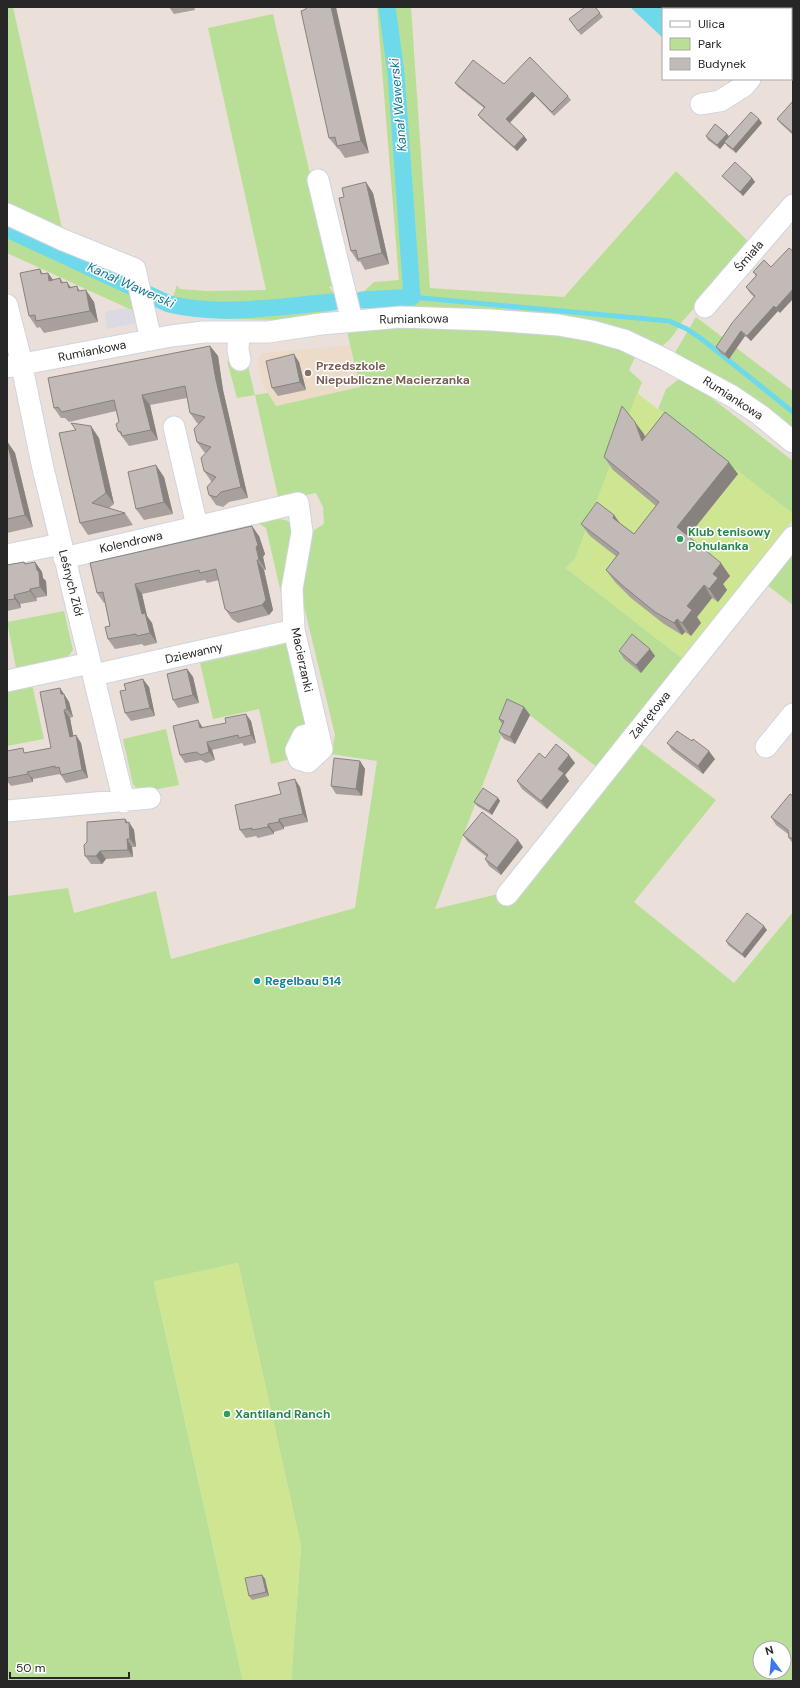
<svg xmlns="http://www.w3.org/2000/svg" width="800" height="1688" font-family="'DM Sans',sans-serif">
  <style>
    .industrial { fill: #dbdae2 }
    .education { fill: #ebdbc8 }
    .green { fill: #b9df96; fill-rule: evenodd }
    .pitch { fill: #cee692 }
    .water { fill: #6ed9ea }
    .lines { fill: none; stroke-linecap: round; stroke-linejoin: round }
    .stream { stroke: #6ed9ea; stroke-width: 5 }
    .canal { stroke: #6ed9ea; stroke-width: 17 }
    .minor-casing { stroke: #ced4e0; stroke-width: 23 }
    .minor { stroke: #fff; stroke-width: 21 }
    .wall { fill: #a7a09d }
    .shaded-wall { fill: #88827f }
    .building { fill: #c2bab6; stroke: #88827f }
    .education-dot { fill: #8d6e63; stroke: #fff; stroke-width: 1.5 }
    .leisure-dot { fill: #2e9e5b; stroke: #fff; stroke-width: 1.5 }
    .culture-dot { fill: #0f9aa8; stroke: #fff; stroke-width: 1.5 }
    .labels { text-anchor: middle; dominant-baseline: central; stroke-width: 3; stroke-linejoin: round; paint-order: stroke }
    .street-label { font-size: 12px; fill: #272727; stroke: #fff }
    .education-label { font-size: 12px; font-weight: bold; fill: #785e54; stroke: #fff; text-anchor: start }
    .leisure-label { font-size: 12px; font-weight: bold; fill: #27864d; stroke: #fff; text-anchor: start }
    .culture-label { font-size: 12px; font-weight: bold; fill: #0d838f; stroke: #fff; text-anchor: start }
    .water-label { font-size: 13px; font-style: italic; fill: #117691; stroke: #fff }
  </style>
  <rect width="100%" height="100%" fill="#eae0d9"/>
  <path class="industrial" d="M125 308 136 312 138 323 107 329 105 312Z"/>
  <path class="education" d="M350 345 360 387 275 406 263 385 257 361 263 353Z"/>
  <path class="green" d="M7 7H13L63 233 7 210Z
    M377 7H411L430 288 564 297 676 171 751 244 681 323C674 335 668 344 655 350L605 326 443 308 418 307 371 310 363 304 361 294 374 282 399 280Z
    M273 14 336 286 329 287 337 297V305L328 313 282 320 221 319 169 309 177 285 180 289 207 291 266 290 208 28Z
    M7 218 126 276 136 312 7 253Z
    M696 317 793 391V436L673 356Z
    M417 324 513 330 600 341 636 355 629 370 642 382 575 559 566 568 683 659 598 768 514 703 435 909 519 889 637 741 716 800 634 902 734 983 793 912V1681H291L301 1546 238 1263 154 1282 243 1681H7V896L68 888 74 913 156 891 171 959 355 908 377 761 331 754 335 735 301 594 311 532 324 524 323 507 316 493 279 501 255 395 237 398 227 361 247 362 255 395 268 393 276 406 360 387 346 327ZM760 1648H784V1672H760Z
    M679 379 691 382 793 461V514L658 409 666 389Z
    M279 519C288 520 292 522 296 531L284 606 266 528 258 523Z
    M793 545V605L763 582Z
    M64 611 73 650 66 659 16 668 7 622Z
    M285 644 295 648 314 735 307 755 271 764 259 709 213 719 200 663Z
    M32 684 44 739 7 746V689Z
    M166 729 179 785 142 792 133 785 123 739Z"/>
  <path class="pitch" d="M637 393 793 514V520L683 659 566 568 575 559Z
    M238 1263 301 1546 291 1681H243L154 1281Z"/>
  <path class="water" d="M630 7H722L724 9H663V38Z"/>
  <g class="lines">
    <path class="stream" d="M412 297 669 321 687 329 703 340 793 412"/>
    <path class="canal" d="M7 229 169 304C223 317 279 306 333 302
      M362 300 412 297 396 73 387 7"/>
    <g class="minor-casing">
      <path id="minor" d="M789 7 793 11
        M791 29 793 27
        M701 104 720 101 744 86 750 79
        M318 180 352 321
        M7 214 63 240 135 269 151 340
        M7 305 19 352 42 464 124 802
        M705 307 793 205
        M239 333 238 350 240 360
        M7 367 171 336 204 332H268L321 324 401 317 491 320 558 325 592 331 624 340 664 359 732 396 760 415 793 442
        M174 427 197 526
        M7 555 61 544
        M64 558 298 503 302 532 292 589 294 630 322 749 308 762 299 759 296 750 303 736 318 732
        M94 675 294 630
        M7 681 90 663
        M766 747 793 714
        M7 811 150 798
        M507 895 793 537"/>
    </g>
    <use href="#minor" class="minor"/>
  </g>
  <path class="wall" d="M169 7H194L195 10 174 14Z
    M595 7 603 17 581 35 569 19Z
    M306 9 369 153 345 158 339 149H338L329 138Z
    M455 83 504 84 568 96 571 100 554 116 535 96 510 123 524 136 527 140 517 151 481 119 478 115 484 108 458 87Z
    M793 101V135L780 123 777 119Z
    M759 119 762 123 736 153 727 146 725 143 720 149 708 140 706 136 727 134 729 136Z
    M722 176 752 178 755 182 743 196 725 179Z
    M373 193 389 264 365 270 360 261 358 262 351 251Z
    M764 260 780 313 778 311 751 341 745 336 729 359 720 353 716 347 754 297 750 293 746 287 756 276 753 272Z
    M40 269 43 274 48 273 53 280 60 278 63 282 71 287 77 286 80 291 94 302 98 322 44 333 40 327 37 328 29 316Z
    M210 346 218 356 223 390 248 498 229 502 223 507 216 505 209 495 212 482 211 481 204 471 206 453 204 452 197 442 199 424 197 423 190 413 187 398 150 405 158 440 129 446 118 431 119 422 116 411 69 422 65 418H61L54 408Z
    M299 362 306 390 278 396 272 388Z
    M71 423 99 438 114 504 109 508 125 513 133 525 88 535 80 523 76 430Z
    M644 434 645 437 738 474 688 536 730 576 723 584 727 590 718 602 712 598 697 617 701 623 691 636 685 632 682 635 664 624 631 598 615 582 606 570 617 557 590 536 581 524 614 515 620 523 634 534 656 506 613 470 604 457Z
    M7 442 15 453 33 527 7 533Z
    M164 477 173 514 144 520 136 509Z
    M259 536 265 554 263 557 266 570H264L273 610 269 615 238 623 232 619 225 609 219 580 207 583 205 580 142 594 147 616 152 623 157 643 144 646 142 644 115 649 108 639 110 626 105 603H104L97 593Z
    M24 562 26 564 35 562 42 572 43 578 46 581 47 596 36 598 37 601 20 604 21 608 7 611V565Z
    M650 649 655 656 641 673 624 659 619 651Z
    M187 669 193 677 199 703 178 708 173 700Z
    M149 687 155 716 131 721 125 713Z
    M60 688 69 702 73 717 70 718 73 736 81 743 88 778 66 783 60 774 33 779V782L11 786 7 781V751L26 753 51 748Z
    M524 707 530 715 515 744 504 739 499 732 502 724 499 719Z
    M251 721 256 743 244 746 242 743 212 750 215 760 206 763 201 760 185 763 180 755 203 728Z
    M667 743 715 759 703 774 672 750Z
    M545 758 575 763 565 775 569 781 547 809 522 789 517 781Z
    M360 761 365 769 362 796 336 794 331 786Z
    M300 787 308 822 284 827V829L274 832V834L258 838 256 836 246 838 240 830 281 794Z
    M793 796V844L789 838 788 834 776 825 771 817Z
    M498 798 500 801 492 815 477 806 474 802Z
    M125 819 134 830 136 847H132L133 857 106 859 102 864H91L85 856Z
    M463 835 523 847 501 875 489 866 485 859 487 857 468 842Z
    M767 930 745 958 728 945 726 941Z
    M262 1575 265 1579 269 1596 252 1600 249 1596Z"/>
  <path class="shaded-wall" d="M331 7H336L369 153 361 141Z
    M532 92 535 96 509 123 506 119Z
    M759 119 762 123 736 153 733 149Z
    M727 134 730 138 724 142 725 143 720 149 717 145Z
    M524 136 527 140 517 151 514 147Z
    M752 178 755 182 743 196 740 192Z
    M366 182 373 193 389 264 382 253Z
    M48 273 56 284 49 281Z
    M67 282 75 293 69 288Z
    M793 289V299L780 313 776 308Z
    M86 290 94 302 98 322 90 311Z
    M774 306 778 311 751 341 747 336Z
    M741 331 745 336 729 359 725 354Z
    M210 346 218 356 223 390 248 498 241 487 216 380Z
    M294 354 299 362 306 390 300 382Z
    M142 395 150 405 158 440 151 430Z
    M635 422 644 434 651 453 642 441Z
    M91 426 99 438 114 504 106 493Z
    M7 441 15 453 33 527 25 515Z
    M729 462 738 474 686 539 677 527Z
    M156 465 164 477 173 514 164 502Z
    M614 515 623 528 613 518Z
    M252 526 259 536 265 554 263 557 266 570 259 560Z
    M257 560 264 570 273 610 269 615 262 605Z
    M35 562 42 572 43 578 46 581 47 596 40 587Z
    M721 563 730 576 723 584 727 590 718 602 709 589 713 574Z
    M135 584 142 594 147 616 152 623 157 643 150 633 142 614Z
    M704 585 712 598 697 617 701 623 691 636 682 623 687 606Z
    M30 589 36 598 37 601 30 591Z
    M14 595 20 604 21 608 15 599Z
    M677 619 685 632 682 635 674 623Z
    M650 649 655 656 641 673 636 665Z
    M187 669 193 677 199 703 193 695Z
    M143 679 149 687 155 716 150 708Z
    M60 688 69 702 73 717 67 709 61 694Z
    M524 707 530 715 515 744 510 737Z
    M64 710 70 718 75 744 70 737Z
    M246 714 251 721 256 743 251 735Z
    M198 720 203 728H200Z
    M76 735 81 743 88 778 82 770Z
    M207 742 212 750 215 760 209 752Z
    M709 751 715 759 703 774 698 766Z
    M569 755 575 763 565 775 569 781 547 809 541 801 558 769Z
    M360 761 365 769 362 796 356 789Z
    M27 772 33 779V782L28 774Z
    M295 779 300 787 308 822 303 814Z
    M498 798 500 801 492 815 489 811Z
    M125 819 129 824V822L134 830 136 847 130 839Z
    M279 819 284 827V829L279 822Z
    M268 824 274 832V834L268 827Z
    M127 839 132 847 133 857 128 850Z
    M518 840 523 847 501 875 497 868Z
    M100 851 106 859 102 864 96 856Z
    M764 926 767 930 745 958 742 954Z
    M262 1575 265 1579 269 1596 266 1592Z"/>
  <path class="building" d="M306 7H331L361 141 337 146 335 137 329 138 301 11 306 9Z
    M585 7H595L600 13 578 31 569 19Z
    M530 57 568 96 552 112 532 92 506 119 524 136 514 147 478 115 485 107 455 83 473 60 504 84Z
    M793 101V133L777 119Z
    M751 112 759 119 733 149 724 142Z
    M715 124 727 134 717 145 706 136Z
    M735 162 752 178 740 192 722 176Z
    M366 182 382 253 358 259 356 250 351 251 339 198 344 197 342 188Z
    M789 248 793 251V289L776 308 774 306 747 336 741 331 725 354 716 347 732 323 755 296 746 287 757 275 753 272 764 260 771 267Z
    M40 269 41 274 48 273 49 281 60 278 61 283 67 282 69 288 77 286 78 291 86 290 90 311 36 321 35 315 29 316 20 273Z
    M210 346 216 380 241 487 221 492 216 497 209 495 207 487 216 477 204 471 201 458 211 447 197 442 194 429 205 417 190 413 185 386 142 395 151 430 122 436 121 432 118 431 116 424 119 422 114 400 62 412 58 407 54 408 48 378Z
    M294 354 300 382 272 388 266 361Z
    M622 406 635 422 642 441 665 412 729 462 677 527 721 563 713 574 718 578 709 589 704 585 687 606 692 610 682 623 677 619 674 623 655 612 622 585 606 570 619 553 581 524 597 502 614 515 613 518 634 534 659 502 604 457Z
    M71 423 91 426 106 493 92 503 125 513 80 523 59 433 76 430Z
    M7 442 25 515 7 519Z
    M156 465 164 502 136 509 128 472Z
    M252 526 258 545 256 547 259 560H257L266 600 262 605 231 613 225 609 216 569 200 573 199 570 135 584 142 614 145 613 150 633 137 636 136 634 108 639 105 627 110 626 103 592 97 593 90 563Z
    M24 562 25 564 35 562 37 570 39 572 40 587 30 589V591L14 595 15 599 7 600V565Z
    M632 634 650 649 636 665 619 651Z
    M187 669 193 695 173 700 167 674Z
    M143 679 150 708 125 713 120 691 126 690 124 684Z
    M60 688 61 694H64L67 709 64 710 70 737 76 735 82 770 61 775 59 767 55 768V766L27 772 28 774 7 778V751L23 748 24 753 51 748 40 692Z
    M507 699 524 707 510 737 499 732 504 721 499 719Z
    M246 714 251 735 239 738 238 735 207 742 209 752 201 755 196 752 180 755 173 726 198 720 200 728 226 723 225 718Z
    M677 731 692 741 693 739 709 751 698 766 667 743Z
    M556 744 569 755 558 769 564 773 541 801 517 781 539 753 545 758Z
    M334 758 360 761 356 789 331 786Z
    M295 779 303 814 279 819V822L268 824V827L252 830V828L240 830 235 805 281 794 278 783Z
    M483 788 498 798 489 811 474 802Z
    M790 794 793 796V838H789L788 830 771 817Z
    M482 812 518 840 497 868 485 859 488 855 463 835Z
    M125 819 126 823 129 822 130 839H127L128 850 100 851 96 856H85L84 845 87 842V822Z
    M747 913 764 926 742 954 726 941Z
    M262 1575 266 1592 249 1596 245 1578Z"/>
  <circle class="education-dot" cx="308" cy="373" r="4"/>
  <g class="leisure-dot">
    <circle cx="680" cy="539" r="4"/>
    <circle cx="227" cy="1414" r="4"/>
  </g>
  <circle class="culture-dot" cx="257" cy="981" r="4"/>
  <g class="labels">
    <g class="street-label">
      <text transform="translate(749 256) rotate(-49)">Śmiała</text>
      <text transform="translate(414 319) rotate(-1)">Rumiankowa</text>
      <text transform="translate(92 351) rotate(-11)">Rumiankowa</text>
      <text transform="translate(733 398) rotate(33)">Rumiankowa</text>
      <text transform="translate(131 542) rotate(-13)">Kolendrowa</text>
      <text transform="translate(71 583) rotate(76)">Leśnych Ziół</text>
      <text transform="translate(194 653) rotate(-13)">Dziewanny</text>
      <text transform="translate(302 660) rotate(78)">Macierzanki</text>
      <text transform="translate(650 715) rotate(-51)">Zakrętowa</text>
    </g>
    <g class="education-label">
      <text x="316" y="366">Przedszkole<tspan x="316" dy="14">Niepubliczne Macierzanka</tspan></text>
    </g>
    <g class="leisure-label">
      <text x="688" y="532">Klub tenisowy<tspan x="688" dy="14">Pohulanka</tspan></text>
      <text x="235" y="1414">Xantiland Ranch</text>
    </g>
    <g class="culture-label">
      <text x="265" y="981">Regelbau 514</text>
    </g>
    <g class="water-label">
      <text transform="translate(398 105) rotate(-95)">Kanał Wawerski</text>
      <text transform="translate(131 285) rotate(24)">Kanał Wawerski</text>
    </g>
  </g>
  <rect width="800" height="1688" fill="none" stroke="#272727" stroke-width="16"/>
  <rect x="662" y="8" width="130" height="72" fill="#ffffff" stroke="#a9a9a9"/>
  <rect x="670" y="21" width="20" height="6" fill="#ffffff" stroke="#a9a9a9"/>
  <text x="698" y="28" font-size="12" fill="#272727">Ulica</text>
  <rect x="670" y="38" width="20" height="12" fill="#b9df96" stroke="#a9a9a9"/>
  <text x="698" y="48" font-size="12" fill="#272727">Park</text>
  <rect x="670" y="58" width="20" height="12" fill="#c2bab6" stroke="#a9a9a9"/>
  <text x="698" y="68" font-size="12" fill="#272727">Budynek</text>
  <g transform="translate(772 1660) rotate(344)"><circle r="19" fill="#ffffff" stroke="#a9a9a9"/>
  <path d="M0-3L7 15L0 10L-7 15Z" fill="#3c76f3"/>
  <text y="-6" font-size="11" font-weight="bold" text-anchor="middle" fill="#272727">N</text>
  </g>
  <path d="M10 1672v6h119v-6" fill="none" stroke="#272727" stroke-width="2"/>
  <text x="16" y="1672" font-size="12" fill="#272727" stroke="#ffffff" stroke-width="3" paint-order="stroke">50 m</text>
</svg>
